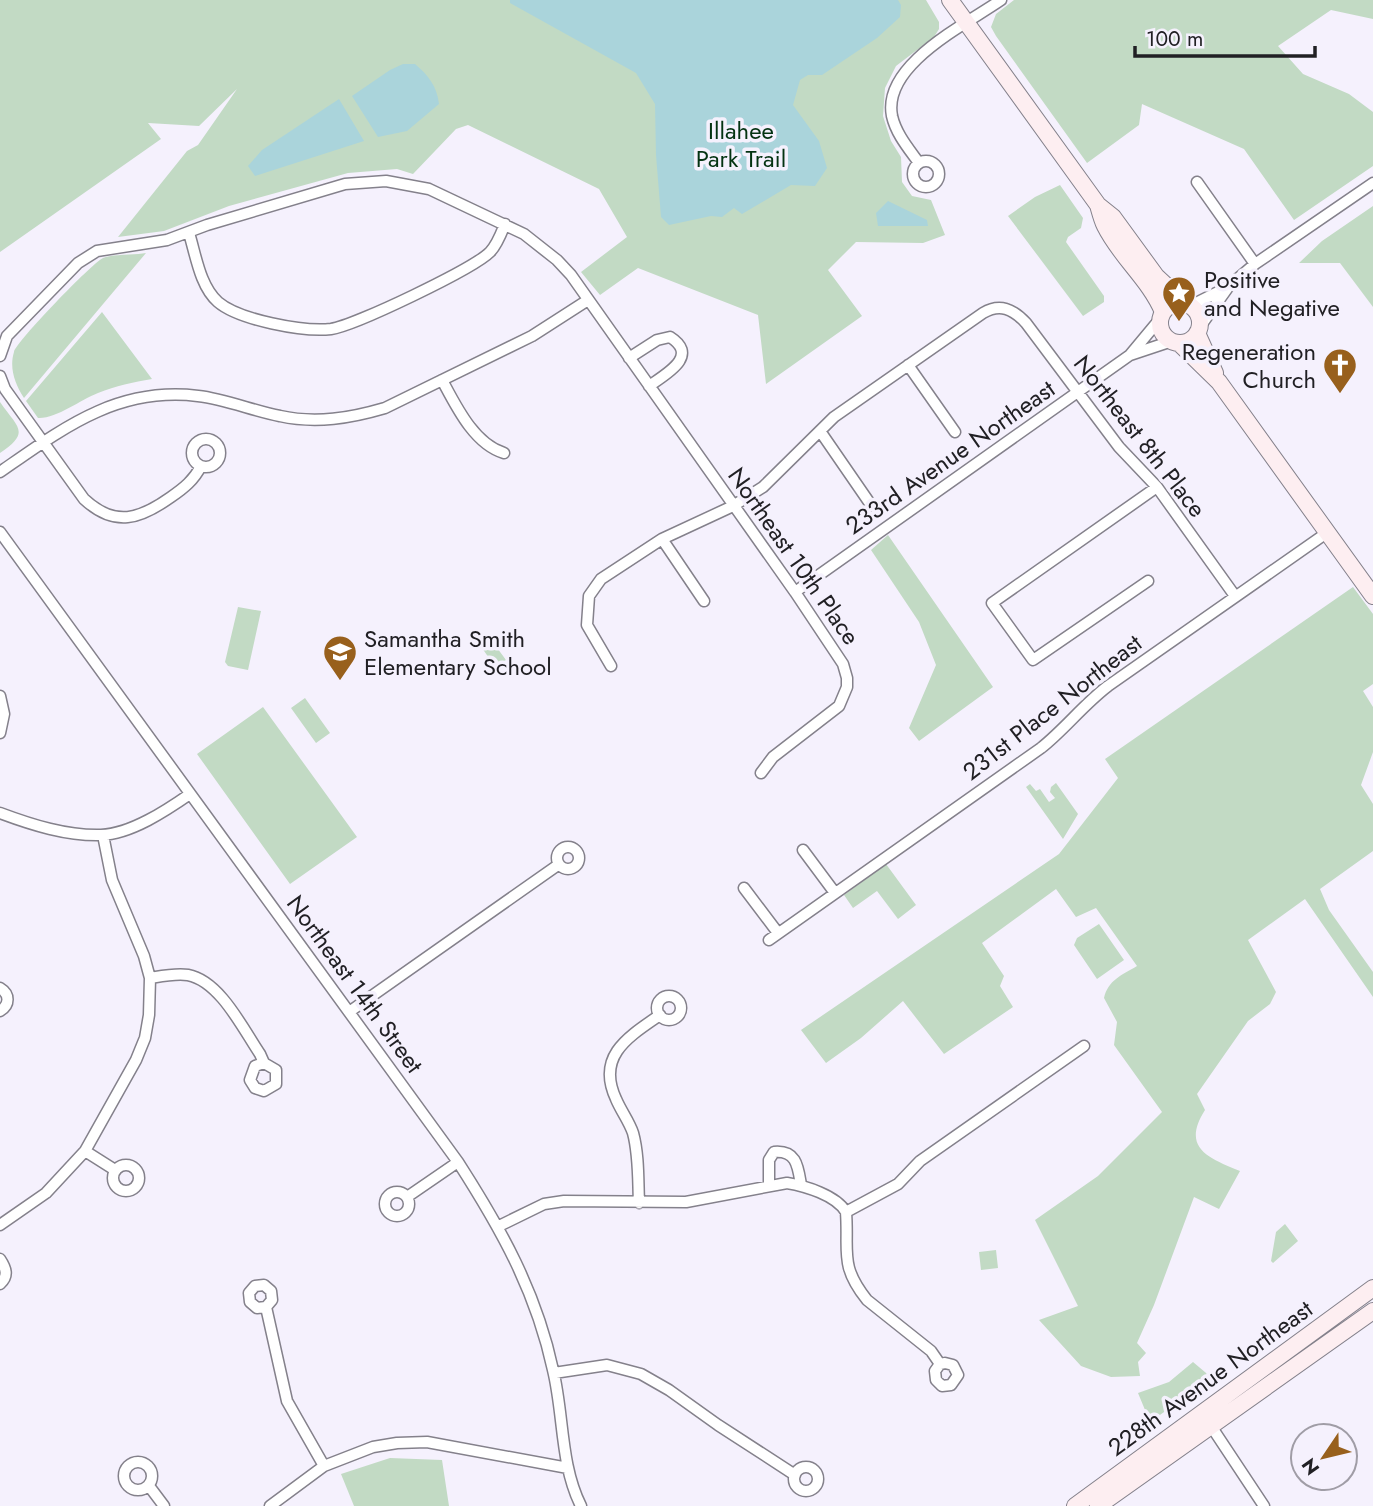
<svg xmlns="http://www.w3.org/2000/svg" width="1373" height="1506" font-family="Jost,sans-serif">
  <style>
    .green { fill: #c2dac4 }
    .water { fill: #aad4db }
    .lines { fill: none; stroke-linecap: round; stroke-linejoin: round }
    .street-casing { stroke: #84818b; stroke-width: 13 }
    .secondary-casing { stroke: #84818b; stroke-width: 18 }
    .street { stroke: #fff; stroke-width: 10 }
    .secondary { stroke: #fdeef1; stroke-width: 16 }
    .labels { text-anchor: middle; dominant-baseline: central; stroke-width: 7; stroke-linejoin: round; paint-order: stroke }
    .park-label { font-size: 24px; fill: #043312; stroke: #f5f1fd }
    .poi-label { font-size: 24px; fill: #212024; stroke: #f5f1fd; text-anchor: start }
    .street-label { font-size: 24px; fill: #212024; stroke: #f5f1fd }
  </style>
  <rect width="100%" height="100%" fill="#f5f1fd"/>
  <path class="green" d="M0 0H926L939 22V29L934 37 896 66 885 88 883 116 891 141 901 157 902 182 912 196 931 200 945 235 923 243 856 242 828 270 862 316 766 384 758 315 638 268 600 295 581 272 627 237 599 189 468 125 456 129 413 174 397 169 348 173 229 206 164 231 118 237 187 151 198 145 237 89 199 126 148 123 161 139 0 252Z
    M1014 0H1373V19L1331 10 1278 46 1303 74 1349 94 1373 112V166L1294 220 1244 149 1142 104 1139 125 1087 163 996 36 991 27 996 14Z
    M1060 185 1083 218 1081 228 1068 237 1066 242 1104 296V302L1083 316 1008 216 1035 197Z
    M1373 206V307L1340 263H1299L1322 241Z
    M146 253 24 398C15 384 9 368 14 352 16 342 92 263 103 258 112 254 135 255 146 253Z
    M102 312 152 379C133 382 116 386 98 393 80 400 56 419 38 418L26 401Z
    M0 402C18 428 31 432 0 453Z
    M888 535 993 687 919 741 909 728 936 665 919 622 871 550Z
    M1353 587 1373 614V684L1363 691 1373 707V752L1361 785 1373 804V851L1320 889 1329 910 1373 972V997L1305 899 1248 940 1276 992 1270 1004 1248 1021 1197 1094 1205 1110C1181 1148 1208 1158 1240 1171L1219 1209 1194 1197 1154 1305 1137 1343 1146 1353 1138 1362 1140 1376 1111 1377 1081 1366 1039 1320 1078 1306 1035 1220 1098 1176 1162 1112 1114 1045 1117 1022 1104 998C1108 980 1122 975 1137 966L1096 908 1076 917 1056 889 982 943 1004 976 1000 986 1013 1007 944 1054 903 1001 861 1038 826 1063 801 1030 1059 854 1118 778 1105 759Z
    M238 607 261 611 248 670 228 666 225 662Z
    M492 641 506 660 493 669 487 661 489 658 482 648Z
    M305 698 330 733 316 743 291 708Z
    M263 707 357 837 290 884 197 754Z
    M1056 783 1078 814 1063 839 1026 787 1030 784 1036 791 1040 789 1049 802 1055 798 1050 792 1051 787Z
    M886 864 916 905 898 919 877 891 853 908 844 895Z
    M1099 924 1124 960 1097 979 1074 945 1077 938Z
    M1285 1224 1298 1241 1273 1263 1271 1261 1276 1232Z
    M996 1250 998 1268 981 1270 979 1252Z
    M1193 1362 1212 1378 1150 1422 1138 1393 1169 1382Z
    M390 1458 442 1460 449 1506H354L341 1474Z"/>
  <path class="water" d="M510 0H898L901 5 900 17 877 38 822 75H808L800 80 793 105 819 141 827 168 815 186 791 185 742 214 734 208 722 217 711 216 669 225 661 217 656 155 655 104 636 73 510 3Z
    M403 64H415C428 75 437 86 439 104L407 131 378 137 352 96 390 70Z
    M339 99 364 141 255 176 248 166 262 150Z
    M888 201 927 220 928 226H878L876 213Z"/>
  <g class="lines">
    <g class="street-casing">
      <path id="street" d="M913 174a13 13 0 1 1 26 0a13 13 0 1 1-26 0Z
        M919 163C909 149 896 134 892 116 882 65 965 25 1001 0
        M1197 182 1255 264
        M189 233C196 256 200 286 218 302 239 320 303 332 331 329 354 326 473 269 490 252 497 245 501 234 505 224
        M1190 306 1226 288
        M1199 328 1229 286 1255 264 1373 183
        M1130 355 1172 341
        M0 356 7 336 78 263 97 251 167 240 207 225 345 184 386 181 429 189 524 234 557 260 571 275 795 592 843 664 847 678V687L839 706 773 757 761 773
        M629 358 657 340 670 337C700 356 666 374 649 386
        M908 365 955 432
        M0 376 5 389 84 499C115 528 140 519 171 497 184 488 194 480 201 466
        M442 380C456 406 474 444 504 453
        M820 431 871 505
        M192 453a14 14 0 1 1 28 0a14 14 0 1 1-28 0Z
        M0 472C62 429 117 386 198 396 226 399 253 411 280 416 316 424 351 418 385 408L532 336 588 300
        M0 532 458 1162C501 1229 536 1291 553 1370 564 1415 560 1464 581 1506
        M662 539 704 601
        M1148 581 1033 660 992 603 1157 487
        M795 592 1130 355 1160 319
        M611 666 587 625 589 596 601 579 662 539 733 506 763 487 834 417 983 313C1000 303 1013 309 1026 323L1119 447 1157 487 1235 596
        M0 696 4 714 0 733
        M0 813C32 825 67 836 101 835 131 834 167 810 190 794
        M557 858a11 11 0 1 1 22 0a11 11 0 1 1-22 0Z
        M803 850 835 893
        M744 888 778 933
        M769 940 1041 748C1065 729 1083 705 1108 686L1328 532
        M150 978C162 976 176 973 188 975 220 981 243 1029 260 1054L264 1063 276 1070V1084L264 1091 255 1088 250 1080 255 1066 264 1063
        M0 988C10 994 10 1005 0 1011
        M657 1008a12 12 0 1 1 24 0a12 12 0 1 1-24 0Z
        M349 1012 558 865
        M85 1151 115 1170
        M113 1178a13 13 0 1 1 26 0a13 13 0 1 1-26 0Z
        M769 1185V1160L774 1152C797 1150 798 1167 801 1185
        M385 1204a12 12 0 1 1 24 0a12 12 0 1 1-24 0Z
        M407 1197 458 1162
        M639 1203C638 1180 639 1155 633 1133 629 1121 621 1111 616 1099 596 1056 628 1037 660 1015
        M846 1212C849 1252 839 1265 867 1300L931 1351 940 1364 945 1363 953 1365 958 1375 951 1385 942 1386 936 1380 935 1371 940 1364
        M0 1225 46 1193 85 1151 136 1060 145 1038 149 1015 150 978 144 956 112 880 103 835
        M499 1226 544 1204 564 1201 686 1202 787 1183C805 1186 836 1195 846 1212L898 1184 920 1161 1084 1046
        M0 1259C6 1268 9 1276 0 1284
        M266 1307 257 1308 250 1302 249 1293 255 1286 264 1285 271 1291 272 1300 266 1307 287 1401 324 1466
        M554 1373 607 1365 641 1374 669 1390 718 1425 795 1475
        M1211 1426 1264 1506
        M124 1476a14 14 0 1 1 28 0a14 14 0 1 1-28 0Z
        M794 1479a12 12 0 1 1 24 0a12 12 0 1 1-24 0Z
        M149 1486 164 1506
        M270 1506 324 1466 373 1447 397 1443 427 1442 568 1468"/>
    </g>
    <g class="secondary-casing">
      <path id="secondary" d="M950 0 1098 205 1113 217 1156 276 1185 303
        M1098 205C1100 212 1102 220 1105 226 1121 258 1149 279 1163 312
        M1160 323a20 20 0 1 1 40 0a20 20 0 1 1-40 0Z
        M1197 333 1215 373
        M1179 343 1219 382 1373 596
        M1075 1506 1373 1288
        M1098 1506 1373 1311"/>
    </g>
    <use href="#street" class="street"/>
    <use href="#secondary" class="secondary"/>
  </g>
  <defs>
    <g id="sight-pin" transform="scale(1.75)"><path d="M0 17L-7.5 6A9.5 9.5 0 1 1 7.5 6Z" fill="#98601c" stroke="#f5f1fd"/><path d="M0-6L1.8-2.2L6-1.7L2.9 1.2L3.7 5.4L0 3.3L-3.7 5.4L-2.9 1.2L-6-1.7L-1.8-2.2Z" fill="#fff"/></g>
    <g id="church-pin" transform="scale(1.75)"><path d="M0 17L-7.5 6A9.5 9.5 0 1 1 7.5 6Z" fill="#98601c" stroke="#f5f1fd"/><path d="M-1.2-6h2.4v3.5h3.3v2.4h-3.3V6h-2.4V-.1h-3.3v-2.4h3.3Z" fill="#fff"/></g>
    <g id="school-pin" transform="scale(1.75)"><path d="M0 17L-7.5 6A9.5 9.5 0 1 1 7.5 6Z" fill="#98601c" stroke="#f5f1fd"/><path d="M0-5L7-2L0 1L-7-2ZM-4 1L0 2.5L4 1V4Q0 6-4 4Z" fill="#fff"/></g>
  </defs>
  <g fill-rule="evenodd">
    <use href="#sight-pin" x="1179" y="293"/>
    <use href="#church-pin" x="1340" y="365"/>
    <use href="#school-pin" x="340" y="652"/>
  </g>
  <g class="labels">
    <g class="park-label">
      <text x="741" y="130">Illahee<tspan x="741" dy="28">Park Trail</tspan></text>
    </g>
    <g class="poi-label">
      <text x="1204" y="279">Positive<tspan x="1204" dy="28">and Negative</tspan></text>
      <text x="1316" y="351" text-anchor="end">Regeneration<tspan x="1316" dy="28">Church</tspan></text>
      <text x="364" y="638">Samantha Smith<tspan x="364" dy="28">Elementary School</tspan></text>
    </g>
    <g class="street-label">
      <text transform="translate(1140 436) rotate(52)">Northeast 8th Place</text>
      <text transform="translate(950 457) rotate(-35)">233rd Avenue Northeast</text>
      <text transform="translate(794 556) rotate(55)">Northeast 10th Place</text>
      <text transform="translate(1052 707) rotate(-38)">231st Place Northeast</text>
      <text transform="translate(355 984) rotate(54)">Northeast 14th Street</text>
      <text transform="translate(1210 1378) rotate(-36)">228th Avenue Northeast</text>
    </g>
  </g>
  <g transform="translate(1324 1457) rotate(235)"><circle r="33" fill="#f5f1fd" stroke="#a09da6" stroke-width="2"/>
  <path d="M0-5L12 26L0 18L-12 26Z" fill="#98601c"/>
  <text y="-10" font-size="19" font-weight="bold" text-anchor="middle" fill="#212024">N</text>
  </g>
  <path d="M1135 46v10h180v-10" fill="none" stroke="#212024" stroke-width="3.5"/>
  <text x="1146" y="46" font-size="21" fill="#212024" stroke="#f5f1fd" stroke-width="5" paint-order="stroke">100 m</text>
</svg>
